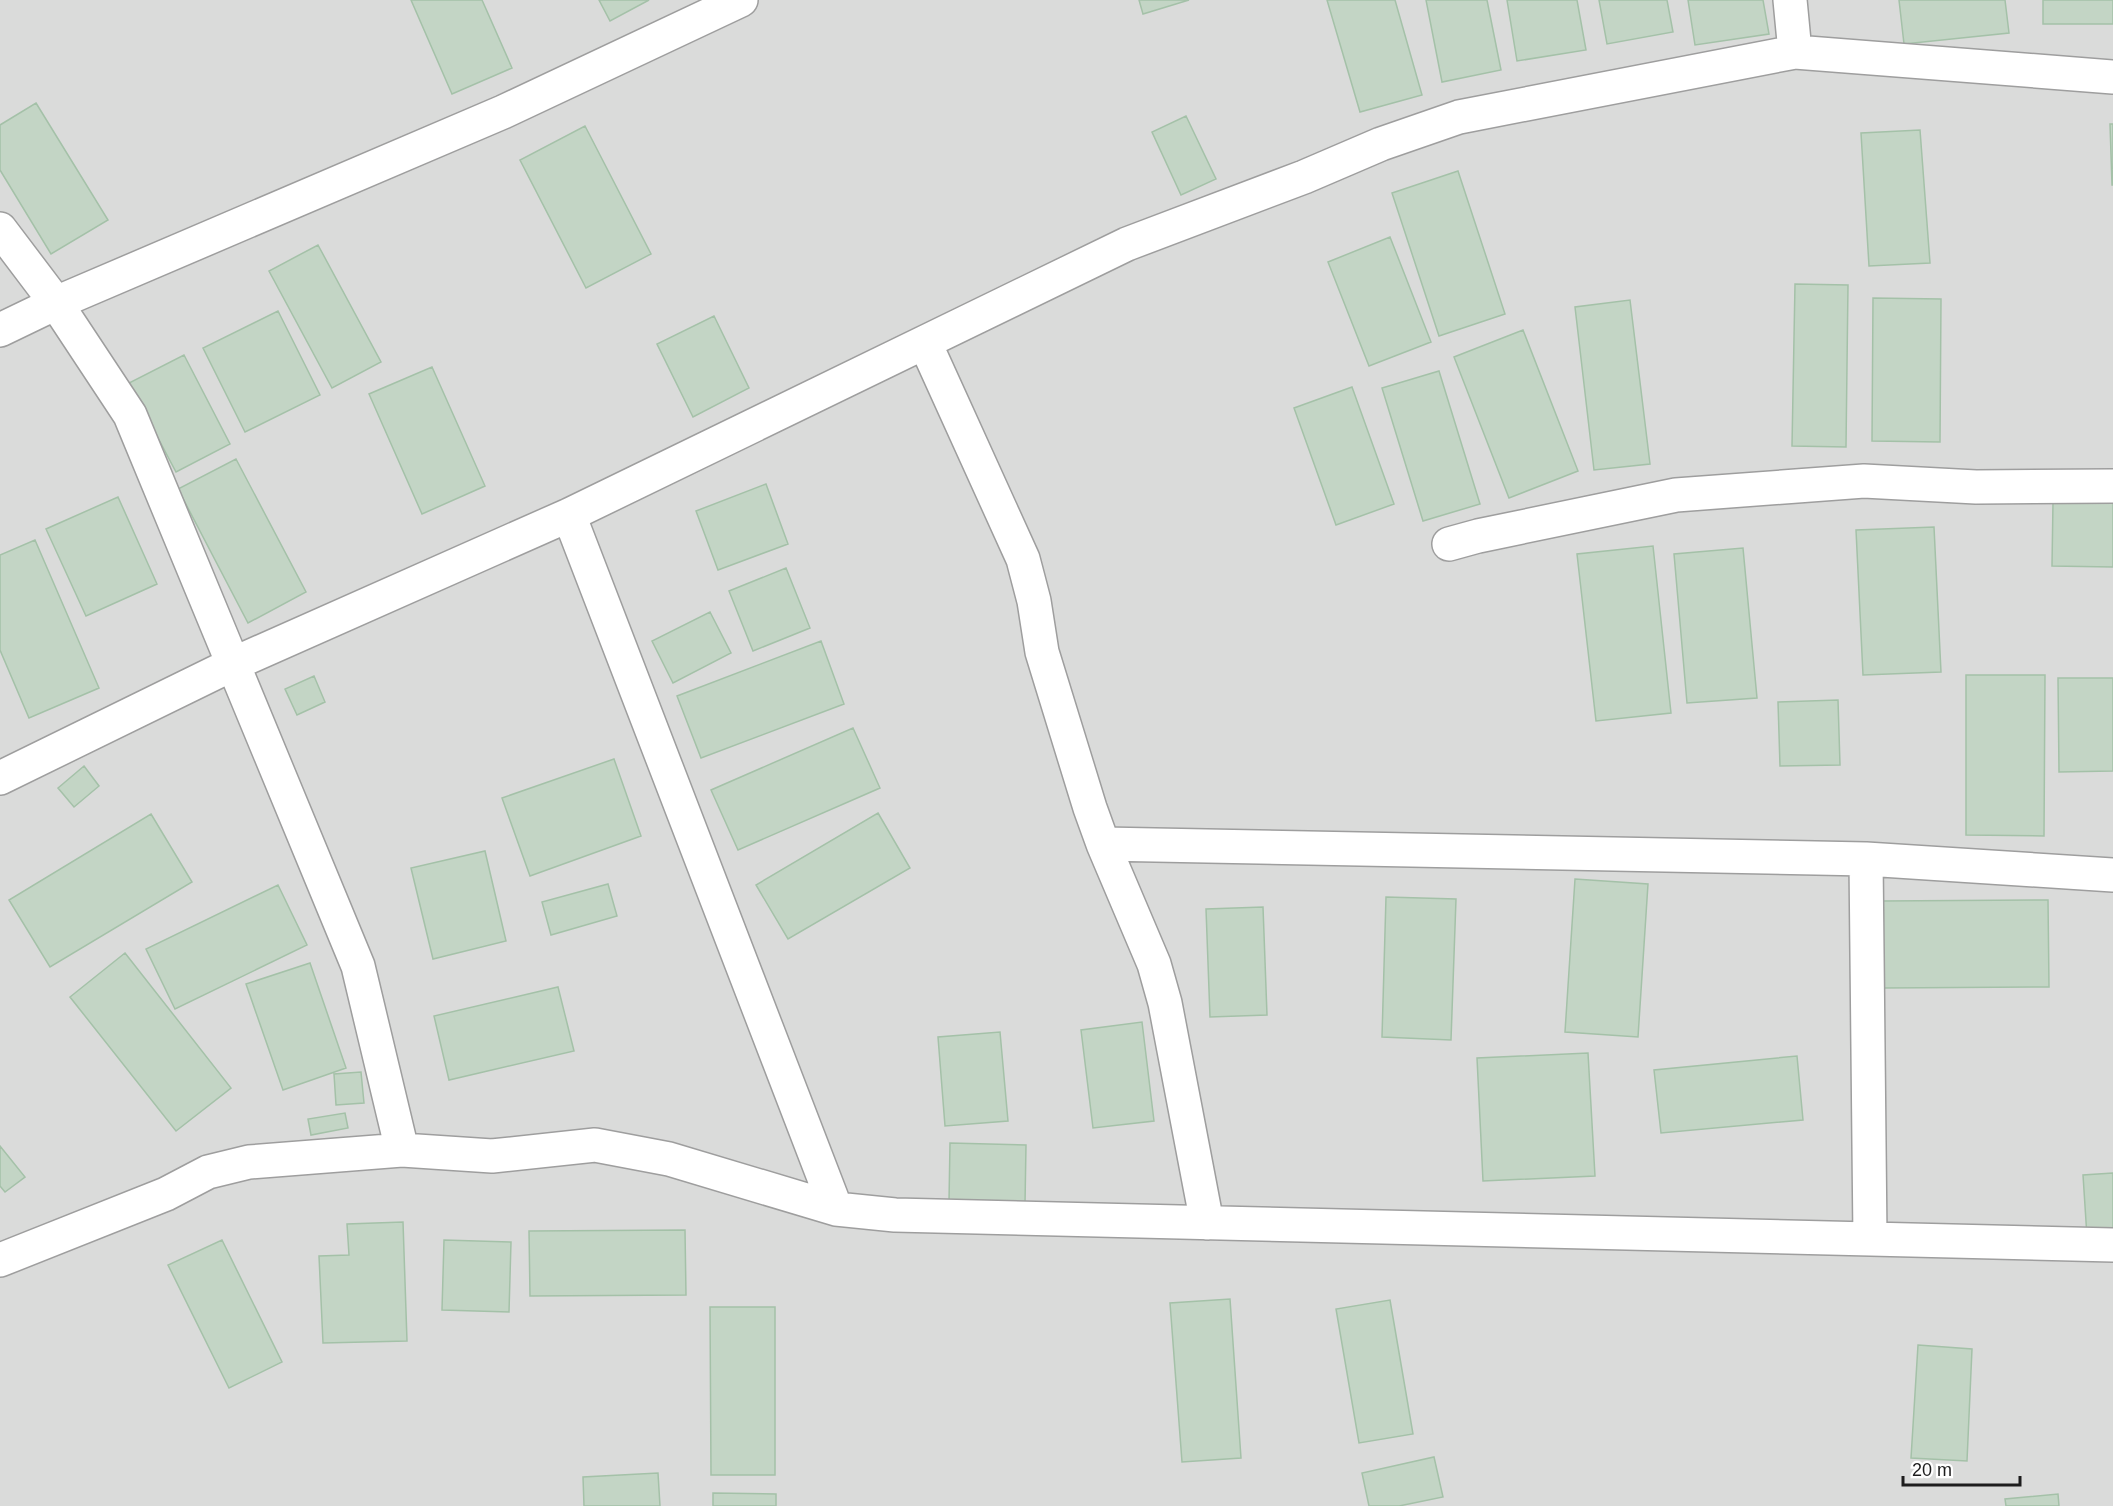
<svg xmlns="http://www.w3.org/2000/svg" width="2113" height="1506" font-family="Arial,sans-serif">
  <style>
    .residential { fill: #dadbda }
    .building { fill: #c3d5c5; stroke: #a4c1a8; stroke-width: 1.5 }
    .lines { fill: none; stroke-linecap: round; stroke-linejoin: round }
    .street-casing { stroke: #9e9e9e; stroke-width: 36 }
    .street { stroke: #fff; stroke-width: 33 }
  </style>
  <rect width="100%" height="100%" fill="#e2efe7"/>
  <path class="residential" d="M0 0H2113V1506H0Z"/>
  <path class="building" d="M411 0H482L512 68 452 94Z
    M599 0H649L610 21Z
    M1139 0H1189L1143 14Z
    M1327 0H1395L1422 95 1360 112Z
    M1426 0H1487L1501 70 1442 82Z
    M1507 0H1577L1586 50 1517 61Z
    M1599 0H1667L1673 32 1607 44Z
    M1688 0H1763L1769 34 1695 45Z
    M1899 0H2005L2009 33 1904 44Z
    M2043 0H2113V24H2043Z
    M36 103 108 220 51 254 0 170V125Z
    M1186 116 1216 179 1181 195 1152 132Z
    M2110 124H2113V185H2112Z
    M585 126 651 254 586 288 520 160Z
    M1920 130 1930 263 1869 266 1861 133Z
    M1458 171 1505 314 1439 336 1392 193Z
    M1390 237 1431 342 1369 366 1328 262Z
    M318 245 381 362 332 388 269 271Z
    M1795 284 1848 285 1846 447 1792 446Z
    M1873 298 1941 299 1940 442 1872 441Z
    M1630 300 1650 464 1594 470 1575 307Z
    M278 311 320 395 245 432 203 348Z
    M714 316 749 388 693 417 657 344Z
    M1523 330 1578 471 1509 498 1454 357Z
    M184 355 230 444 176 472 129 383Z
    M432 367 485 486 422 514 369 394Z
    M1439 371 1480 504 1423 521 1382 388Z
    M1352 387 1394 504 1336 525 1294 408Z
    M236 459 306 592 248 623 178 489Z
    M766 484 788 544 718 570 696 511Z
    M118 497 157 584 86 616 46 529Z
    M2053 502 2113 503V567L2052 566Z
    M1934 527 1941 672 1863 675 1856 530Z
    M35 540 99 688 29 718 0 650V555Z
    M1653 546 1671 713 1596 721 1577 554Z
    M1743 548 1757 698 1687 703 1674 554Z
    M786 568 810 628 753 651 729 591Z
    M710 612 731 653 673 683 652 641Z
    M821 641 844 704 701 758 677 696Z
    M1966 675H2045L2044 836 1966 835Z
    M314 676 325 702 297 715 285 689Z
    M2058 678H2113V771L2059 772Z
    M1838 700 1840 765 1780 766 1778 702Z
    M853 728 880 788 738 850 711 790Z
    M614 759 641 836 530 876 502 798Z
    M84 766 99 786 74 807 58 788Z
    M878 813 910 868 788 939 756 885Z
    M151 814 192 882 50 967 9 900Z
    M485 851 506 941 433 959 411 868Z
    M1575 879 1648 884 1638 1037 1565 1032Z
    M608 884 617 916 551 935 542 902Z
    M278 885 307 945 175 1009 146 949Z
    M1386 897 1456 899 1451 1040 1382 1037Z
    M2048 900 2049 987 1883 988 1881 901Z
    M1263 907 1267 1015 1210 1017 1206 909Z
    M125 953 231 1088 176 1131 70 997Z
    M310 963 346 1068 283 1090 246 984Z
    M558 987 574 1051 449 1080 434 1016Z
    M1142 1022 1154 1121 1093 1128 1081 1030Z
    M1000 1032 1008 1121 945 1126 938 1037Z
    M1588 1053 1595 1176 1483 1181 1477 1058Z
    M1797 1056 1803 1120 1661 1133 1654 1070Z
    M361 1072 364 1103 336 1105 334 1074Z
    M345 1113 348 1128 311 1135 308 1119Z
    M950 1143 1026 1145 1025 1204 949 1202Z
    M0 1146 25 1177 5 1192 0 1186Z
    M2113 1173V1235L2087 1237 2083 1175Z
    M403 1222 407 1341 323 1343 319 1256 349 1255 347 1224Z
    M685 1230 686 1295 530 1296 529 1231Z
    M222 1240 282 1362 229 1388 168 1265Z
    M444 1240 511 1242 509 1312 442 1310Z
    M1230 1299 1241 1458 1182 1462 1170 1303Z
    M1390 1300 1413 1434 1359 1443 1336 1309Z
    M710 1307H775V1475H711Z
    M1918 1345 1972 1349 1967 1461 1911 1458Z
    M1434 1457 1443 1497 1399 1506H1369L1362 1473Z
    M658 1473 660 1506H584L583 1477Z
    M713 1493 776 1494V1506H713Z
    M2058 1494 2059 1506H2006L2005 1499Z"/>
  <g class="lines">
    <g class="street-casing">
      <path id="street" d="M1790 0 1795 52
        M0 229 56 303 130 415 358 966 402 1150 492 1156 595 1145 669 1159 836 1209 895 1215 2113 1245
        M0 330 56 303 503 112 741 0
        M925 343 1023 559 1034 601 1042 652 1090 808 1103 844 1154 964 1165 1003 1207 1223
        M569 515 836 1209
        M1449 544 1478 536 1676 495 1864 481 1976 487 2113 486
        M0 778 233 664 569 515 1127 244 1304 177 1381 144 1459 117 1795 52 2113 77
        M1103 844 1866 859 2113 875
        M1866 859 1870 1239
        M0 1260 166 1194 208 1172 249 1162 402 1150"/>
    </g>
    <use href="#street" class="street"/>
  </g>
  <path d="M1903 1476v9h117v-9" fill="none" stroke="#1d1d1d" stroke-width="3"/>
  <text x="1912" y="1476" font-size="18" fill="#1d1d1d" stroke="#ffffff" stroke-width="4.5" paint-order="stroke">20 m</text>
</svg>
